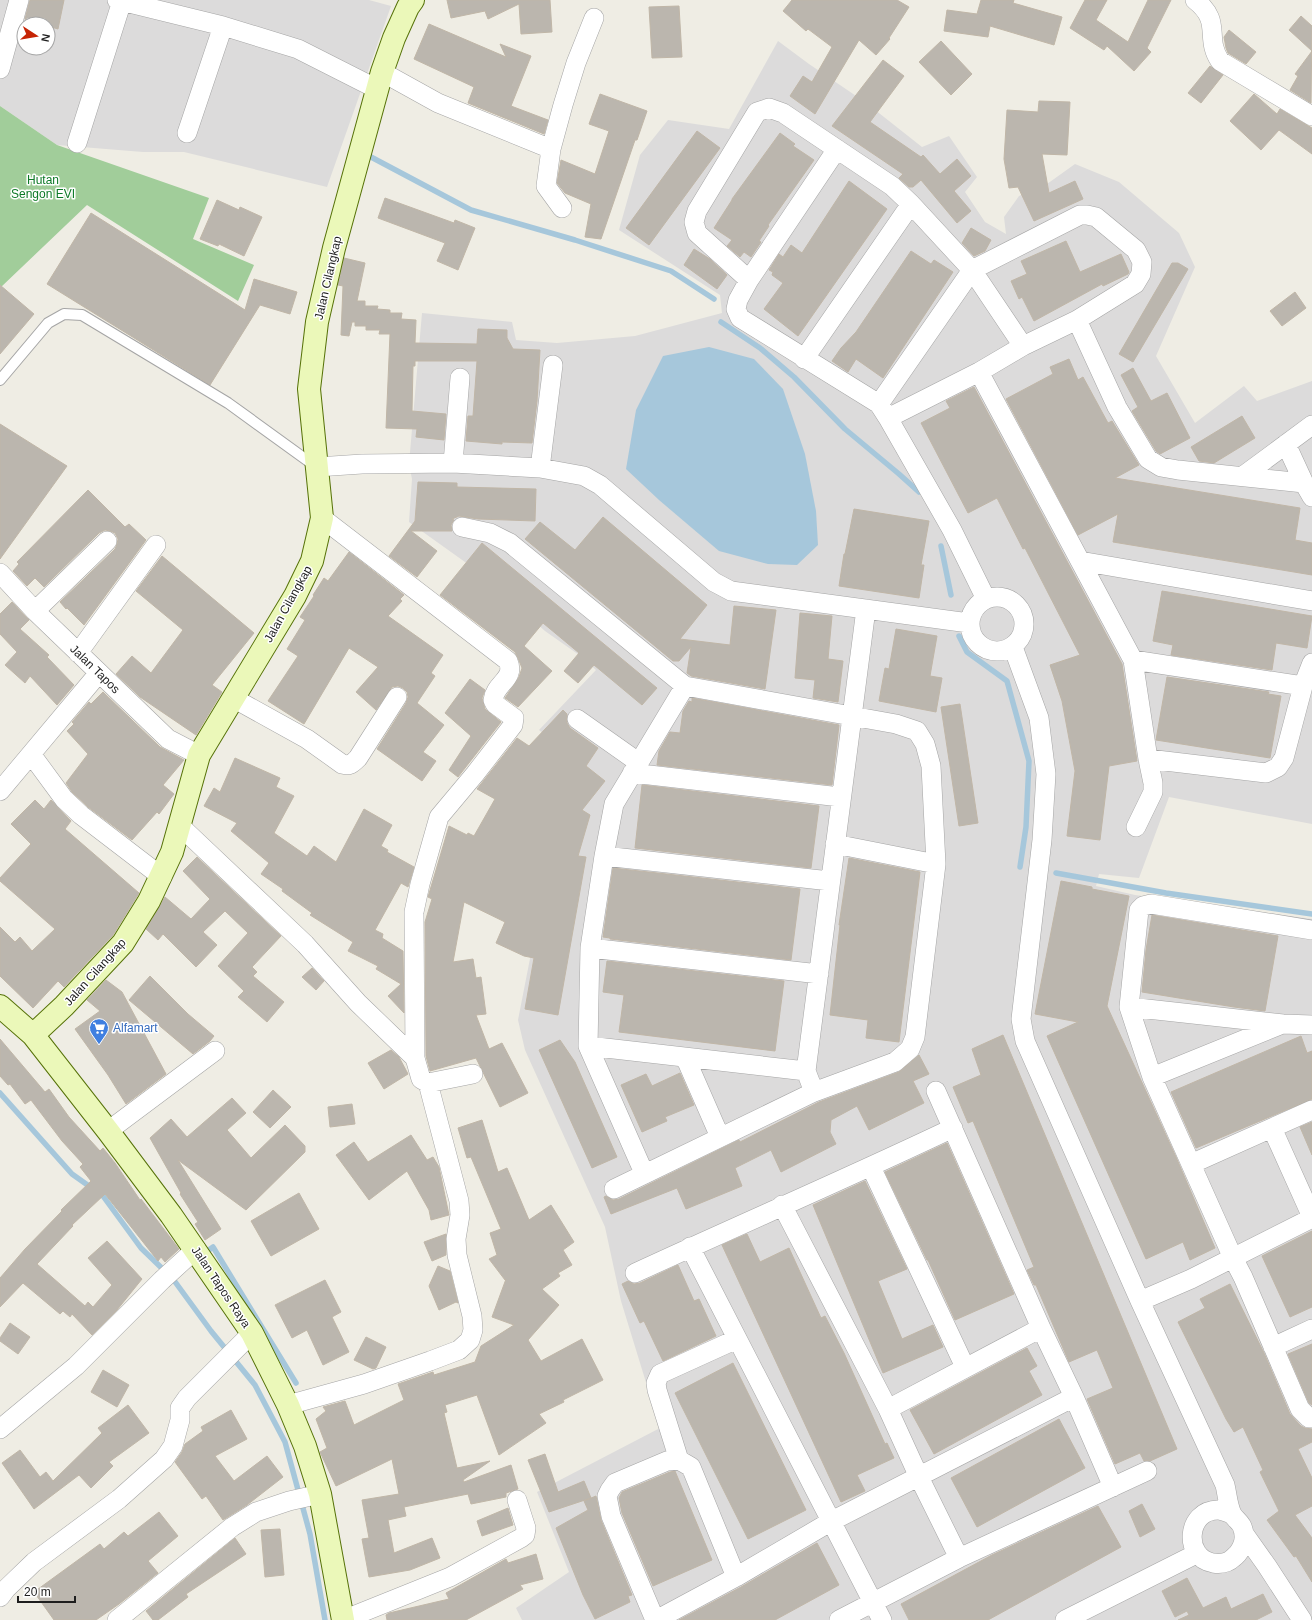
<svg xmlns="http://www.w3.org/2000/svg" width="1312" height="1620" font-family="Helvetica,sans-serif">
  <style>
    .residential { fill: #dcdbdb; fill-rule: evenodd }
    .forest { fill: #a1cd9a }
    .water { fill: #a6c7db }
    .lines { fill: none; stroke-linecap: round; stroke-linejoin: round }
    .stream { stroke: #a6c7db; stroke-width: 5.5 }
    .building { fill: #bbb6ae; stroke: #c0b6a7 }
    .lane-casing { stroke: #a5a5a5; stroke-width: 12 }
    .street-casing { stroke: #a5a5a5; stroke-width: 20 }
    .secondary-casing { stroke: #567208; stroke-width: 24 }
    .lane { stroke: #fff; stroke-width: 10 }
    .street { stroke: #fff; stroke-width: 19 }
    .secondary { stroke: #ebf8b9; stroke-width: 22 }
    .labels { text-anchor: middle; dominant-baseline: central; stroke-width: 3; stroke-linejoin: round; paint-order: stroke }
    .park-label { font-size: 12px; fill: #0e7a28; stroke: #fff }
    .street-label { font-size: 12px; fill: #1e1e1e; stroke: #fff }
    .shop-label { font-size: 12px; fill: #366cbe; stroke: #fff; text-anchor: start }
  </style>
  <rect width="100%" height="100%" fill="#efede4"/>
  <path class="residential" d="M0 0H369L391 6 327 187 184 152H143L57 145 0 106ZM24 24H48V48H24Z
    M778 41 809 64 865 102 922 147 949 136 977 177 965 192 985 222 1006 234 1004 217 1019 196 1047 184 1075 164 1119 182 1179 233 1195 267 1156 356 1195 423 1244 386 1257 401 1312 381V824L1169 797 1139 878 1099 874 1096 886 1135 895 1312 919V1620H522L516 1608 569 1572 537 1492 660 1428 621 1301 605 1227 525 1050 518 1020 570 754 539 730 596 670 582 657 545 631 472 567 409 522 412 479 409 464 422 313 512 322 516 340 557 343 635 336 722 313 720 295 619 230 640 155 668 120 729 129Z"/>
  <path class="forest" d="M0 106 57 145 209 198 193 239 254 265 238 301 87 205 0 288Z"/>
  <path class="water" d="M709 347 754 359 783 389 805 454 816 511 818 545 797 565 768 564 719 551 659 500 626 469 636 410 663 356Z"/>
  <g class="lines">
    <path class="stream" d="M371 157 471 210 575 240 671 271 714 299
      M721 322 760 348 794 377 845 429 899 474 919 492
      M941 546 951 595
      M959 636 967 652 1007 681 1029 761 1026 827 1020 867
      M1056 873 1166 893 1312 914
      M0 1093 72 1174 103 1196 141 1248 173 1279 211 1331 255 1385 285 1442 310 1534 325 1620
      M206 1252 213 1247 296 1383"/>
  </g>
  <path class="building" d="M30 0H64L58 29 48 26V24H42L25 19Z
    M447 0H550L552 32 521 34 519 4 488 19 485 11 451 18Z
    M792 0H897L909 7 889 38 890 39 876 55 859 40 815 114 790 96 803 76 812 82 832 47 808 29 806 31 783 11Z
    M981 0H1014L1013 3 1062 17 1054 45 990 26 988 37 944 31 947 10 977 14Z
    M1085 0H1107L1096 20 1128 42 1148 0H1171L1147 48 1151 52 1134 71 1107 46 1104 50 1070 28Z
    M679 6 682 57 652 58 649 7Z
    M1301 16 1312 26 1311 103 1290 90 1298 76 1295 74 1312 51 1289 30Z
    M429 24 506 57 500 44 531 56 511 106 548 120 544 134 468 103 474 87 414 59Z
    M1229 30 1256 52 1246 64 1228 53 1226 48 1224 37Z
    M941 41 972 74 951 95 919 62Z
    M883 60 904 76 870 122 921 157 923 155 940 174 957 159 971 176 954 191 971 211 957 223 921 180 913 187H909L899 178 903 174 832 126Z
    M1210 66 1223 75 1201 103 1188 93Z
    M600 94 647 111 637 140H635L601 239 585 237 591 204 565 193 557 183 561 160 595 174 609 131 589 124Z
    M1254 94 1277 114 1280 109 1312 128V154L1279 130 1261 150 1230 121Z
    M1039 101 1070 102 1067 155 1042 154 1049 193 1075 181 1083 199 1034 221 1018 187 1009 188 1004 159 1007 110 1038 112Z
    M697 131 720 148 649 245 626 228Z
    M780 133 795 144 793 146 814 160 768 225 769 226 759 241 761 242 751 257 744 252 740 257 727 246 732 240 714 228 732 200V199Z
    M849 181 887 209 798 336 764 309 783 283 772 275 773 272 769 270 779 254 783 257 791 245 802 253Z
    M385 198 454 223 455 220 475 228 458 270 437 261 445 243 378 218Z
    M217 200 239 210 240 207 262 217 244 256 219 244 218 246 200 239Z
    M91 213 245 310 254 279 297 292 290 314 260 305 210 385 47 284Z
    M971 228 991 240 985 251 974 256 962 243Z
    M1066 241 1080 272 1121 254 1129 272 1128 274 1103 286 1102 284 1034 321 1022 297 1019 299 1011 281 1027 274 1021 261Z
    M694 249 710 259 727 275 717 289 684 265Z
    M911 251 931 264 934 260 953 272 883 378 856 359 848 372 832 361 841 348 856 332Z
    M344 258 365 263 357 301H365V306H378L377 309 390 310V313H402L401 319 416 320 415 343 477 344 478 329 507 330V338L513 349 540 350 537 401 532 443 502 442V444L466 441 468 416H473L477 361H415V366H413L412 411 446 414 444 440 416 437 417 429 386 428 390 334H379L380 330H366V326H355V322H352L349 336 341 335 343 286 338 285Z
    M1172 263H1178L1188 269 1133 362 1119 354Z
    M0 285 34 314 0 354Z
    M1295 292 1306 308 1282 326 1270 311Z
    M1069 359 1078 380 1083 377 1108 423 1112 421 1139 465 1115 478 1300 508 1295 540 1312 543V575L1113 542 1118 514 1078 535 1006 399 1053 374 1050 367Z
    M1133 368 1151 401 1167 393 1190 438 1160 454 1156 451 1132 411 1138 407 1121 375Z
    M974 387 1122 664 1137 761 1109 766 1100 840 1067 836 1075 771 1062 701 1050 665 1080 655 1025 548 1023 549 997 498 968 513 921 423 950 408 946 401Z
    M1242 416 1255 438 1214 463 1199 461 1191 447Z
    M0 424 67 466 0 559Z
    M418 482 457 483V487L536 489 535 521 478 519 459 516 452 519 454 520 451 525 452 531H411L437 551 417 577 389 556 415 521Z
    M88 490 125 527 129 524 146 540 84 625 67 608 66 609 60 602 115 549 117 544 118 539 115 533 110 531 105 530 99 533 44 587 35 578 27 586 13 571 19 564 17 562Z
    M854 509 929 521 921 565H924L919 598 839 586 844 554H845Z
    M603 517 707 605 680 639 730 645 734 606 776 610 765 689 691 676 687 673 691 647 679 661H673L525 539 540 522 575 550Z
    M482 543 657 688 642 705 594 665 578 683 564 671 579 653 543 623 524 646 552 671 518 707 505 698 519 677 522 668 518 658 515 652 440 595Z
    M349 552 404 595 400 599 402 601 388 616 443 655 431 673 435 676 417 703 444 725 423 752 436 761 422 781 377 749 406 703 408 697 407 692 403 688 398 686 392 687 376 710 356 692 378 667 349 648 304 724 268 701 298 656 287 649 305 620 300 617 314 596 313 595 324 578 328 581Z
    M162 556 254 633 212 685 222 692 196 735 140 697 116 674 132 656 151 673 183 630 136 591Z
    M1162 591 1312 616 1307 648 1276 643 1272 670 1171 655 1173 645 1153 641Z
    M12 602 29 620 20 629 49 655 47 657 74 685 57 705 30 676 25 683 5 665 17 652 0 634V614Z
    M800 613 832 616 828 659 843 661 838 702 813 698 815 680 795 678Z
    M896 629 937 636 930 676 942 678 936 712 879 701 885 668 889 669Z
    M1167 677 1269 692 1268 694 1281 696 1270 758 1156 740Z
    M470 679 485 690 482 698 485 709 501 722 458 777 449 770 471 736 445 713Z
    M103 692 160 747 184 760 163 785 174 794 159 814 157 812 132 840 88 807 72 792 66 783 88 754 67 731 74 724 72 722 89 702 91 704Z
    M692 698 839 725 832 785 657 765 659 751 670 732 680 733 683 711 689 701 692 702Z
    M960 704 978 823 959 826 941 707Z
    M563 710 567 714V723L570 728 598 748 586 766 605 781 582 810 590 815 578 856 586 857 558 1015 525 1009 534 958 524 956 496 943 505 922 464 902 453 962 473 959 476 978 481 977 486 1014 476 1015 489 1049 502 1043 528 1093 500 1107 476 1058 430 1071 426 1056 425 922 432 899 428 897 449 826 467 835 468 833 474 836 495 799 477 789 517 738 529 746Z
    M235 758 280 778 276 787 294 796 274 833 307 856 314 846 336 862 364 809 392 825 381 846 388 850 387 852 414 867 408 887 401 883 375 930 383 934 382 938 403 951 404 1013 388 996 401 984 376 969 378 966 348 951 353 942 310 915 312 913 282 891 283 889 261 874 269 863 231 831 237 823 204 806 214 788 220 792Z
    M642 785 819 806 811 868 635 848Z
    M35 800 44 809 51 800 71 821 65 829 139 893 113 935 64 987 58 981 33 1008 0 976V927L15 942 20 937 32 951 55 929 0 881V878L31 844 11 824Z
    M197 857 281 936 252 967 257 972 253 976 284 1002 267 1022 238 997 244 991 218 966 248 933 225 911 203 932 217 945 196 967 163 934 158 940 146 929 165 897 191 919 210 899 183 871Z
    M849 858 920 872 899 1042 866 1038 868 1020 830 1015 840 925H839Z
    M613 868 800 889 791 960 610 939V938L603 937Z
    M1061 881 1092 887V889L1129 896 1107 1006 1176 1157 1215 1248 1190 1260 1183 1242 1146 1259 1047 1036 1078 1022 1035 1014Z
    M1152 915 1278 936 1265 1011 1234 1007 1142 992 1146 950Z
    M607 961 784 981 775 1051 619 1032 624 995 603 992Z
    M312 968 324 981 316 990 302 977Z
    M150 976 188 1014 214 1036 210 1041 193 1054 129 1000Z
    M106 980 122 992 166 1074 126 1104 108 1075 75 1029 100 1011 87 1000Z
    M1003 1035 1177 1449 1150 1461H1144L1140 1453 1115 1464 1087 1399 1113 1388 1097 1350 1069 1362 1036 1285H1034L1027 1270 1034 1267 973 1121 968 1123 953 1087 981 1075 972 1049Z
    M1301 1036 1307 1053 1312 1051V1099L1196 1148 1171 1092Z
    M0 1039 45 1092 49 1089 69 1117 100 1151 103 1148 115 1163 140 1200 141 1199 179 1249 165 1262 161 1257 158 1261 105 1194 72 1225 73 1226 37 1264 85 1306 88 1302 93 1307 112 1285 88 1258 107 1241 142 1279 117 1310 92 1335 72 1314 70 1317 63 1311 60 1314 23 1283 0 1307V1278L25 1249 62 1211 61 1210 91 1181 80 1167 83 1164 62 1141 31 1100 25 1104 10 1084 8 1085 0 1076Z
    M560 1040 575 1062 617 1157 592 1168 539 1050Z
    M391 1050 399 1057 408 1074 384 1089 368 1063Z
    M919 1055 929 1074 913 1081 924 1103 869 1130 857 1106 831 1120 830 1132 836 1144 781 1172 771 1150 735 1168 742 1186 686 1209 677 1188 611 1214 604 1197 606 1196 613 1200 619 1199 739 1140 740 1142 819 1102 899 1072Z
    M680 1073 694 1105 665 1117 667 1121 642 1132 621 1085 646 1074 652 1086Z
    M273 1090 291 1107 270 1128 253 1112Z
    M232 1098 246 1113 227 1130 251 1158 285 1125 305 1146V1152L246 1210 178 1160 221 1229 205 1240 195 1224 198 1222 180 1194 181 1193 150 1138 171 1119 187 1137Z
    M352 1104 355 1124 330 1127 328 1107Z
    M482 1120 498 1172 507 1168 529 1220 551 1205 574 1242 563 1250 572 1265 558 1273 560 1276 542 1289 559 1305 528 1340 541 1361 582 1339 603 1380 563 1400 564 1402 539 1414 546 1423 499 1455 477 1395 445 1405 447 1412 444 1413 457 1468 490 1461 463 1480 464 1482 511 1465 518 1489 506 1493V1497L471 1504 468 1494 404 1507 406 1516 388 1520 394 1553 432 1538 440 1558 410 1570 369 1577 362 1539 369 1538 362 1500 399 1494 392 1459 336 1486 320 1452 327 1448 316 1419 326 1411 323 1407 345 1401 354 1425 404 1400 398 1384 433 1372 434 1375 475 1362 481 1346 514 1325 492 1317 506 1279 505 1280 489 1259 497 1255 490 1233 501 1229 471 1157 467 1158 458 1128Z
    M1312 1122V1155L1300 1127Z
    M411 1135 427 1160 433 1157 439 1167 449 1215 431 1220 429 1210 407 1171 369 1200 336 1155 354 1142 368 1162Z
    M947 1143 1014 1294 955 1320 928 1260H927L885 1172Z
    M865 1181 907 1269 878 1281 902 1339 933 1325 943 1347 883 1373 813 1205Z
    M299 1193 319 1229 271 1256 251 1221Z
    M1312 1231V1307L1290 1317 1262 1256Z
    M446 1234V1255L432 1261 424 1242Z
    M747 1234 760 1262 789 1248 821 1318 825 1316 844 1353 885 1444 887 1443 894 1458 857 1475 865 1491 841 1502 722 1245Z
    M678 1265 694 1301 699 1299 716 1336 663 1361 644 1321 640 1323 622 1284 628 1281 634 1284 640 1283Z
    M438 1266 450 1271 458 1303 456 1302 439 1310 429 1286Z
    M325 1280 341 1312 332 1317 349 1352 323 1365 307 1330 292 1338 275 1305Z
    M1230 1284 1264 1353 1290 1414 1301 1426 1305 1428 1312 1429V1442L1298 1449 1312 1478V1506L1295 1515 1312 1538V1582L1296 1556 1294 1557 1267 1520 1279 1511 1260 1472 1263 1470 1243 1427 1234 1432 1226 1419 1178 1322 1205 1308 1200 1299Z
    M10 1323 30 1337 18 1354 0 1341V1338Z
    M366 1337 386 1347 376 1368 373 1369 354 1360Z
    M1312 1344V1405L1309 1403 1288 1354Z
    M1027 1348 1037 1366 1029 1371 1042 1395 934 1454 910 1410Z
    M733 1363 806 1510 748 1539 675 1393Z
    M103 1370 129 1385 117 1407 91 1392Z
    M128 1405 149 1433 109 1462 113 1466 91 1488 79 1475 34 1509 2 1463 20 1450 40 1477 46 1472 53 1481 102 1433 98 1428Z
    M231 1410 247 1439 215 1456 234 1481 267 1456 283 1477 247 1505 223 1520 206 1496 202 1499 175 1462 182 1452 185 1444 203 1431 201 1427Z
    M1059 1419 1085 1468 977 1527 951 1478Z
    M545 1454 558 1492 584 1481 591 1498 549 1512 528 1460Z
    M675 1471 712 1560 653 1586 622 1513 619 1498 622 1492 670 1472Z
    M596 1496 601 1520 632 1595 628 1596 630 1602 595 1619 583 1595 556 1528 588 1510 584 1501Z
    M1142 1504 1155 1529 1140 1537 1129 1511Z
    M1098 1506 1121 1547 988 1620H909L901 1604 992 1555Z
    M508 1508 513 1525 482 1536 477 1521Z
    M159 1512 178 1536 148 1561 158 1573 119 1604 96 1620H54L34 1592 100 1544 104 1549 124 1532 128 1536Z
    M280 1529 284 1575 265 1577 261 1530Z
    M235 1538 246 1554 186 1594 188 1597 158 1620H153L146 1611Z
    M817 1543 839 1585 775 1620H679L741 1587Z
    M536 1554 543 1579 520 1585 523 1589 466 1620H387L386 1615 389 1613 449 1599 446 1593 506 1559 508 1563Z
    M1187 1578 1203 1608 1226 1597 1231 1609 1263 1594 1272 1612 1256 1620H1178L1189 1615 1187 1611 1175 1617 1162 1591Z"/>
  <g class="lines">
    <g class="lane-casing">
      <path id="lane" d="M0 380 48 323 64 314 82 315 228 403 315 466"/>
    </g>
    <g class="street-casing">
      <path id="street" d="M117 0 223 26 298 49 377 89
        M1195 0C1223 22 1204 37 1220 61L1312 116
        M0 69 19 0
        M382 72 438 103 551 149
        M187 133 223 26
        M77 143 122 1
        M837 149 749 280 738 300 736 309 740 318 879 404 888 418 952 530 986 599
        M562 208 546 186 551 149 563 105 576 63 594 18
        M749 280 697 233 694 222 697 211 757 112 769 108 783 113 892 186 911 204 972 270 1023 346
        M1077 320 1117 407 1148 459 1161 467 1178 470 1304 483
        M804 359 911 204
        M979 372 1133 660 1148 759 1153 783V792L1136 827
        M879 404 972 270 1080 215H1087L1096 217 1136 250 1142 262 1141 274 1135 284 1077 320 1023 346 979 372 888 418
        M1286 444 1304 483 1312 497
        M453 463 460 378
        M317 467 362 464 453 463 540 468 584 476 600 485 714 582 731 591 969 623
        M540 468 553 365
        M1243 476 1312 425
        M322 518 508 661C516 679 495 683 493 700L495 704 514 718 513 725 475 774 439 817 420 884 414 912 415 1058 421 1079 428 1083 473 1074
        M462 527 490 533 510 543 685 686 896 724 917 731 925 744 931 766 936 864 915 1037 910 1049 895 1062 814 1092 614 1189
        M1080 561 1312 601
        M0 573 35 611 168 739 199 755
        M970 624a27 27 0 1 1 54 0a27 27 0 1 1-54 0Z
        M35 611 107 541
        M1013 647 1039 718 1046 774 1042 840 1021 1019 1025 1041 1140 1301 1225 1485C1227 1493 1228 1506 1232 1514 1237 1522 1243 1522 1244 1535 1245 1543 1240 1553 1233 1558 1228 1563 1220 1564 1213 1563 1183 1558 1186 1510 1218 1510 1222 1510 1228 1513 1232 1514
        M78 653 156 545
        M1133 660 1303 686
        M233 698 307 739 342 764C350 766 352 764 358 758L397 697
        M577 719 638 762
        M31 754 64 799 81 815 162 877
        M1148 759 1266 773 1278 767 1284 758 1303 686 1312 663
        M632 773 840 797
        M0 791 98 674
        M179 825 305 944 358 1003 415 1058
        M835 844 936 864
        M604 856 830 881
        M1312 930 1151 904 1143 906 1139 910 1129 1007 1152 1077 1233 1258 1243 1277 1300 1409 1309 1418H1312
        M590 948 819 974
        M1129 1007 1283 1024 1312 1025
        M588 1046 806 1071
        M685 1057 720 1137
        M1152 1077 1280 1025
        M936 1091 1041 1328 1074 1397 1113 1487
        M814 1092 806 1071 866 609
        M1272 1128 1312 1217
        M108 1131 215 1051
        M1191 1164 1312 1110
        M871 1167 965 1367
        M644 1173 588 1046 590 948 604 856 614 804 685 686
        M782 1205 888 1409 919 1477 959 1558
        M690 1247 882 1620
        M635 1273C741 1224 848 1178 953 1128
        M1140 1301 1191 1279 1312 1218
        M1273 1347 1312 1329
        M288 1405 364 1384 430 1361 459 1350 470 1340 473 1330 472 1316 457 1255 456 1239 460 1215 459 1201 428 1083
        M888 1409 1041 1328
        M0 1429 76 1366 162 1280 196 1249
        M679 1460 657 1390 656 1383 660 1374 737 1339
        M1245 1535 1267 1566 1302 1620
        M0 1597 6 1589 34 1562 119 1499 164 1459 173 1446 180 1420V1408L187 1398 252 1333
        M117 1620 232 1527 256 1512 289 1501 320 1494
        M343 1620 450 1577 521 1538 525 1535 526 1528 517 1500
        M655 1620 611 1516 607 1496 610 1490 615 1483 667 1461 679 1460 691 1467 736 1577
        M656 1620 736 1577 830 1522 1074 1397
        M839 1620 959 1558 1147 1471
        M1065 1620 1196 1554"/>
    </g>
    <g class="secondary-casing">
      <path id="secondary" d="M0 1006 33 1035 108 1131 171 1215 252 1333 288 1405 305 1446 320 1494 343 1620
        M33 1035 64 1006 123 943 149 901 172 852 199 755 295 596 312 561 322 518 309 389 317 322 334 248 382 72 394 38 408 7 413 0"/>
    </g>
    <use href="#lane" class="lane"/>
    <use href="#street" class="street"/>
    <use href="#secondary" class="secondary"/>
  </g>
  <defs>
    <g id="supermarket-pin" transform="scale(1)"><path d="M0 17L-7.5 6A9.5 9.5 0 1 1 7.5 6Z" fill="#3f7fe0" stroke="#fff"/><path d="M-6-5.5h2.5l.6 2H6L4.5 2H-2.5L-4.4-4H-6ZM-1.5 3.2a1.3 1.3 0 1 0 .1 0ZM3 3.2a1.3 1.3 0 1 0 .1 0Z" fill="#fff"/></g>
  </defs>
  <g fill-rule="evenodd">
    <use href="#supermarket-pin" x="99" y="1028"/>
  </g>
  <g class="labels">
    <g class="park-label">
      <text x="43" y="180">Hutan<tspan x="43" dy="14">Sengon EVI</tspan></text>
    </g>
    <g class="street-label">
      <text transform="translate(328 278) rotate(-77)">Jalan Cilangkap</text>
      <text transform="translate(288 604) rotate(-61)">Jalan Cilangkap</text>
      <text transform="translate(95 669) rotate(44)">Jalan Tapos</text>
      <text transform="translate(95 972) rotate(-48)">Jalan Cilangkap</text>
      <text transform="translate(221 1287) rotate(56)">Jalan Tapos Raya</text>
    </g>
    <g class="shop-label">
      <text x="113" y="1028">Alfamart</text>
    </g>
  </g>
  <g transform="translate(36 36) rotate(102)"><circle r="19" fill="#ffffff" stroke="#a5a5a5"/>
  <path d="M0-3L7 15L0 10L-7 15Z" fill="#c62405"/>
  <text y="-6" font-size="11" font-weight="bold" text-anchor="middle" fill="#1e1e1e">N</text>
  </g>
  <path d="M18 1596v6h57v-6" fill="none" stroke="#1e1e1e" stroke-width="2"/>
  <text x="24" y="1596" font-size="12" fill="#1e1e1e" stroke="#ffffff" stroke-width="3" paint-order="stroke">20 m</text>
</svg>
